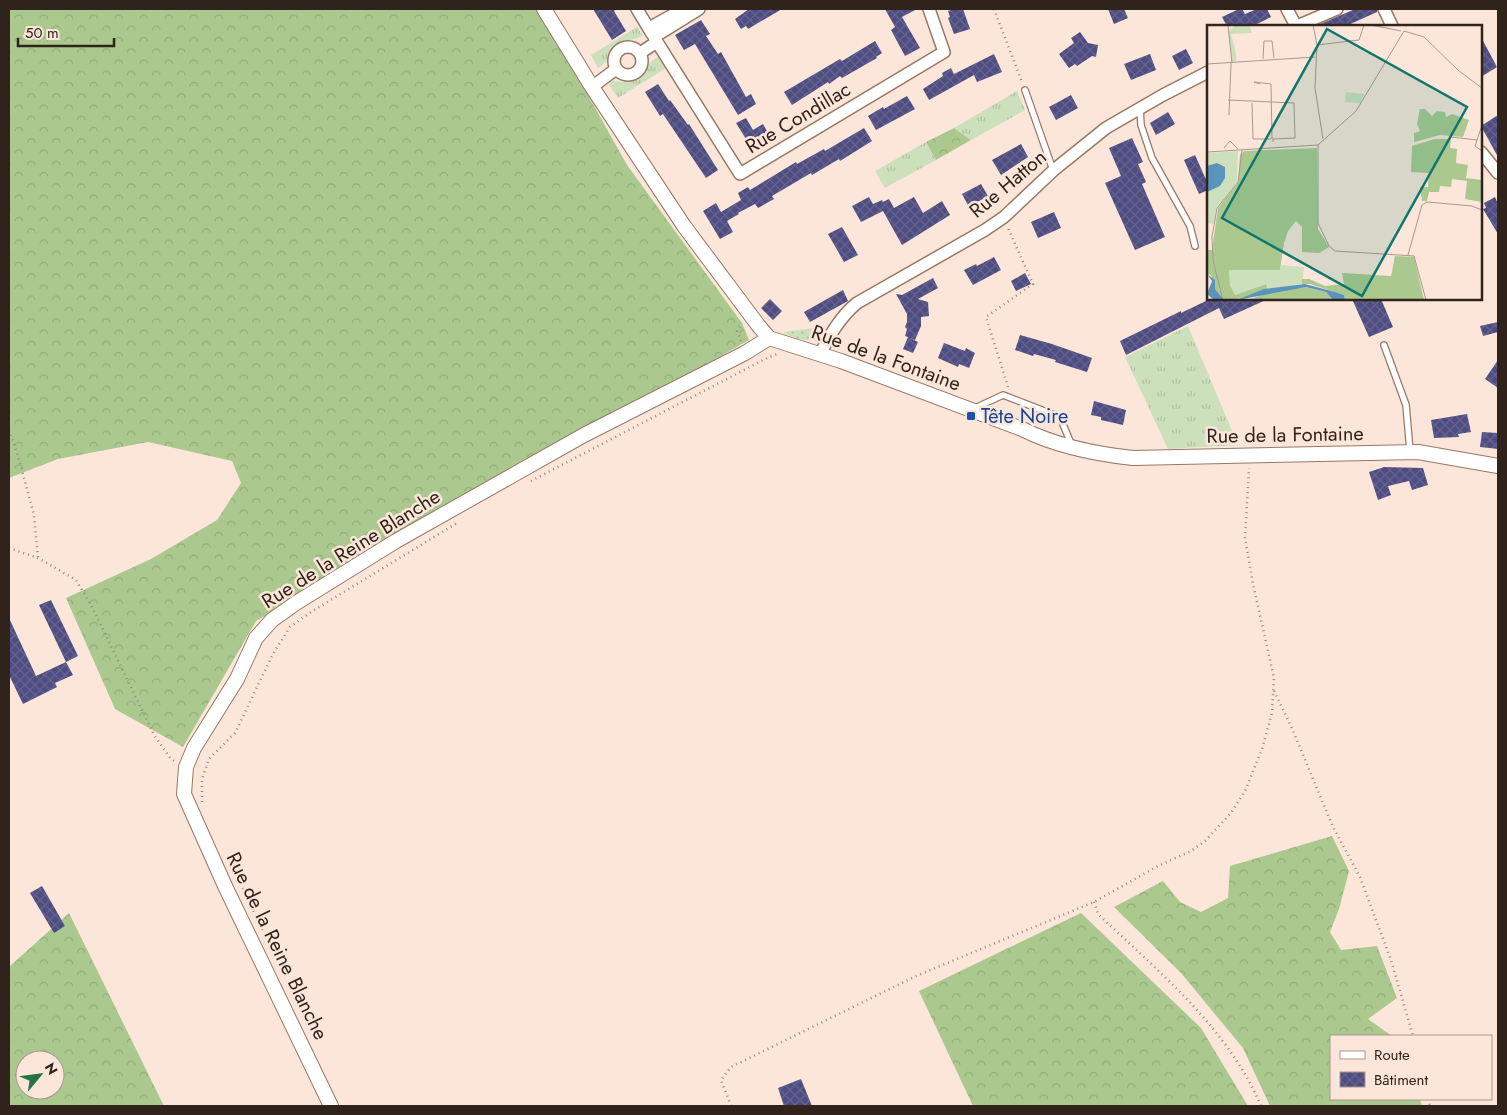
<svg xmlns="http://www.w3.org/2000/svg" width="1507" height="1115" font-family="Jost,sans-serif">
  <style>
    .grass { fill: url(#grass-tufts) }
    .forest { fill: url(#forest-crowns); fill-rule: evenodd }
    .garden { fill: url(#garden-dots) }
    .building { fill: url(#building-cross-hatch) }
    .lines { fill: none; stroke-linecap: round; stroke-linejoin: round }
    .service-casing { stroke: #977865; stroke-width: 8 }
    .minor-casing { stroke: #977865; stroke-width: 14 }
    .tertiary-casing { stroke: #977865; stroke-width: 16 }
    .path { stroke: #97867c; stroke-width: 2.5; stroke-dasharray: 1 4; stroke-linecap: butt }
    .service { stroke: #fff; stroke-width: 5.5 }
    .minor { stroke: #fff; stroke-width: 11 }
    .tertiary { stroke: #fff; stroke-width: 14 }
    .transit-dot { fill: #1a4fb4; stroke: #fce6da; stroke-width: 2 }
    .labels { text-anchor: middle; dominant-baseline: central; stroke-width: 5; stroke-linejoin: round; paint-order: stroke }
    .street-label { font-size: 20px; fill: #2f231b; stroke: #fce6da }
    .transit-label { font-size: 20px; fill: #164399; stroke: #fce6da; text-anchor: start }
    .inset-road { fill: none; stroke: #aa988e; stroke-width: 1 }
    .view { fill: #0f766e; fill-opacity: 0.15; stroke: #0f766e; stroke-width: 2.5 }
    .inset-edge { fill: none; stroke: #2f231b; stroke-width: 2.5 }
  </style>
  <defs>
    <pattern id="grass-tufts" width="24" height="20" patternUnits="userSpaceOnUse" patternTransform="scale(1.25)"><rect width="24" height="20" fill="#cde0bc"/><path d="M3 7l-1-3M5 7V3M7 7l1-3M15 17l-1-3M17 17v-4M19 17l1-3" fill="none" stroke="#b0c0a1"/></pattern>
    <pattern id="forest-crowns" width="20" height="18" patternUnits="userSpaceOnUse" patternTransform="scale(1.25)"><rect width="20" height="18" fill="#abc98f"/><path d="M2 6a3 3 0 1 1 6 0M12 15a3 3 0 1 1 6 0" fill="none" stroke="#93ac7b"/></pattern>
    <pattern id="garden-dots" width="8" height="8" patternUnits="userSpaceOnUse" patternTransform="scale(1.25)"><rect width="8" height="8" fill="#cde0bc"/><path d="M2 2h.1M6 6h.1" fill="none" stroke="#b0c0a1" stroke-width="1.8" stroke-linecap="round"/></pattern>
    <pattern id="building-cross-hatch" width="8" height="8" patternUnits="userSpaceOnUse" patternTransform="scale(1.25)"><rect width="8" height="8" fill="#4e4d82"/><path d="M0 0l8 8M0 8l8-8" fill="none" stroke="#65638d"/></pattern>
  </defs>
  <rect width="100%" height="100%" fill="#fce6da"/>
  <path class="grass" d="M637 27 643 36C635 40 623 40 616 46 609 53 608 63 598 68L591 55Z
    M661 56 668 67 618 98 609 85C613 78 615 82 622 82 626 82 631 80 634 78 648 73 646 60 661 56Z
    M1017 91 1025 110 971 140 954 128Z
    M926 142 936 160 885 188 875 171Z
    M1188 326 1238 445 1168 449 1125 357Z"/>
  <path class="forest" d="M9 9H540L627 165 742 323 749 340 256 621 183 747 115 709 66 598 151 559 217 520 241 483 232 461 148 442 58 459 9 478Z
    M954 128 971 140 936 160 926 142Z
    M1332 836 1349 871 1339 909 1330 932 1341 950 1377 946 1397 998 1368 1019 1392 1036H1331V1099H1420L1422 1106H1270L1243 1048 1181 973 1114 907 1163 881 1180 902 1201 912 1228 898 1230 866Z
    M69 913 164 1106H9V965L10 966ZM25 1060H55V1090H25Z
    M1081 913 1201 1028 1248 1106H973L919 991Z"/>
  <path class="garden" d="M813 328 823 331C809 345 802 340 785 334L784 332Z"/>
  <path class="building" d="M593 9H616L614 11 626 31 612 40Z
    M749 9H782L748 29 746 26 741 29 735 19Z
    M885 9H917L902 17 920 48 905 56 891 30 895 27Z
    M953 9H963L970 29 954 34 948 18 950 17 948 11Z
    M1108 9H1124L1128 18 1114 24Z
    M1239 9H1242L1245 14 1257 9H1267L1271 17 1253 26H1227L1222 17Z
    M1355 9H1377V12L1346 26H1316Z
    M701 20 710 34 706 36 718 54 721 52 746 97 751 94 756 104 738 115 695 44 684 50 675 35Z
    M1080 32 1088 43 1098 45 1096 57 1092 56 1077 66 1075 64 1069 68 1059 54 1074 43 1071 38Z
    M1481 37 1497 67 1481 77Z
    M875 41 882 53 876 57 877 58 842 78 840 76 829 84 828 82 792 105 784 92 840 59 842 61Z
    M1186 49 1193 63 1179 70 1172 56Z
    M994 54 1002 72 977 82 974 75 929 100 923 89 943 76 942 73 951 68 954 74Z
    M1150 54 1156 70 1131 80 1124 64Z
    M658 84 669 101 670 100 688 125 689 124 718 170 706 178 663 114 660 116 645 92Z
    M1071 95 1078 108 1056 120 1049 107Z
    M907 96 915 109 876 130 868 116 883 107 884 109Z
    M1168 112 1175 124 1156 135 1150 123Z
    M1498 115V157L1481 126Z
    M746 118 753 130 763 124 771 138 763 143 764 146 754 152 736 123Z
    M864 128 872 141 840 161 839 159 812 175 811 173 772 196 774 199 758 208 755 204 738 213 739 214 727 221 733 232 720 239 703 211 716 203 721 212 741 200 738 193 748 187 750 190 796 162 797 164 824 149 825 151Z
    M1132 138 1143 162 1138 164 1146 182 1142 184 1165 237 1135 250 1105 183 1121 176 1109 148Z
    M1021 144 1028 157 1001 175 992 160Z
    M1195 155 1208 184V190L1199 194 1184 160Z
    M981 184 988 196 969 207 962 194Z
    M869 197 873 204 882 200 883 202 889 199 894 208 914 197 923 213 942 201 950 215 902 245 883 211 861 222 852 206Z
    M1495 197 1498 204V234L1483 209 1486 208 1484 203Z
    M1054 212 1061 228 1038 238 1031 222Z
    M842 227 858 255 844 262 828 234Z
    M994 257 1001 270 973 285 964 270 976 264 977 266Z
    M1025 273 1031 284 1016 291 1011 281Z
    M933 278 938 288 918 299 928 302 929 316 921 317V326L915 340 905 336 907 329 905 327 907 322V314L896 294 902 295Z
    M843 290 848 301 810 322 804 312Z
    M770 299 782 311 773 320 761 308Z
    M1210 299H1268L1224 319 1219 308 1126 355 1120 341 1181 311V313Z
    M1352 299H1381L1393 327 1369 337Z
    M1498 322V332L1483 336 1480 326Z
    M1020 335 1052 344 1092 358 1087 372 1055 362 1056 360 1034 354 1033 356 1015 350Z
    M908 337 918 342 913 353 903 349Z
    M944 343 965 351 966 348 975 353 969 368 959 364 958 367 938 358Z
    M1498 360V388L1485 379Z
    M1094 401 1126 410 1123 425 1101 420V417L1091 415Z
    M1467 414 1471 432 1458 434 1459 437 1434 438 1431 420Z
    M1482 432 1498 433V449L1480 447Z
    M1384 467 1423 468 1428 485 1412 490 1409 481 1388 486 1391 495 1378 500 1369 472Z
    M51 600 78 656 66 662 39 605Z
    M9 618 36 676 66 662 73 675 55 683 57 687 23 704 9 675Z
    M42 886 65 926 54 933 30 893Z
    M801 1079 812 1106H784L778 1088Z"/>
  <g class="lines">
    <g class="service-casing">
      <path id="service" d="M1025 90 1053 170
        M1140 108 1141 125 1152 158 1190 226 1195 246
        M1384 345 1406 405 1410 451
        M973 409 1003 395 1060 417 1072 446"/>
    </g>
    <g class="minor-casing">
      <path id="minor" d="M637 9 652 34
        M1287 9 1296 26
        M1384 9 1392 26
        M1297 26 1337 9
        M649 28 683 9
        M654 37 699 9
        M614 61a14 14 0 1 1 28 0a14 14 0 1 1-28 0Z
        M640 53 657 42 740 174 944 52 929 9
        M592 87 616 69
        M1481 152 1498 173
        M820 354C830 335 840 317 857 303L985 230 1004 217 1055 169 1106 128 1163 95 1208 72"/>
    </g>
    <g class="tertiary-casing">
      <path id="tertiary" d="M544 9 592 87 684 226 758 325 769 338 841 361 1022 429C1056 446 1095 454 1133 458L1418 452 1498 466
        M331 1106 225 886 184 794 186 767 194 748 237 679 256 638 272 620 296 603 396 541 584 435 745 353 769 338"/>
    </g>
    <path class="path" d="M994 9 1022 82
      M741 341 737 331 742 323
      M1008 387 986 317 1033 284 1008 228
      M9 430 18 456 34 515 38 558
      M531 481 767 358 777 354
      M9 548 38 558 76 580 92 607 154 735 171 759 176 762
      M1274 691 1291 726 1333 827 1360 877 1391 960 1413 1036
      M202 802V779L209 759 235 733 273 654 290 627 311 612 457 523
      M1497 855H1498
      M230 861 263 931
      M1094 902 1098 914C1158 971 1228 1028 1261 1106
      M1428 1099 1430 1106
      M731 1106 721 1080 731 1067 916 976 1094 902 1158 866 1191 851 1205 841 1231 813 1245 791 1262 749 1272 713 1274 678 1253 584 1245 538 1249 468"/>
    <use href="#service" class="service"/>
    <use href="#minor" class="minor"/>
    <use href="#tertiary" class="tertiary"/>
  </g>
  <rect class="transit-dot" x="966" y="411" width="10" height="10" rx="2.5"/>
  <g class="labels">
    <g class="street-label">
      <text transform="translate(798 118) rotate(-31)">Rue Condillac</text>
      <text transform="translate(1008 184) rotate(-40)">Rue Hatton</text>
      <text transform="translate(886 358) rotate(20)">Rue de la Fontaine</text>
      <text transform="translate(1285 435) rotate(-1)">Rue de la Fontaine</text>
      <text transform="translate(351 549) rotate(-32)">Rue de la Reine Blanche</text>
      <text transform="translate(277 946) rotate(64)">Rue de la Reine Blanche</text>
    </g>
    <g class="transit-label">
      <text x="981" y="416">Tête Noire</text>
    </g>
  </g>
  <g transform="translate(1207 25)">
    <rect width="275" height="275" fill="#fce6da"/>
    <path d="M139 67 157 69 153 78 138 77ZM74 240 97 242 95 259 60 264 58 259 28 270 23 260 22 245H73Z" fill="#cde0bc"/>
    <path d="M213 84H218L225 91 230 86 238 87 239 92 245 89 262 95 256 112 233 110 207 117V108L213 106 210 99ZM228 114H244L243 123 250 124 249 138 261 140 259 153 275 155V177L258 174 260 156 245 154 244 162 233 161 232 167H222L220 176H215L213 162H221L222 148 204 147 205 121ZM110 123 111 204 122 222 112 228 95 227V202L89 196 81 206 77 218 73 245H22L23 260 28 270 59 259 60 264 39 273 17 275 8 264 4 250 0 249V225H5L11 183 31 157 33 130 37 126ZM188 231 207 232 217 275H138L137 270 103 259H95V254H102L118 261 137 259 135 248 184 251ZM99 262 119 267 126 275H42L62 267Z" fill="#abc98f"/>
    <path d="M29 0H42L45 8 24 9 29 28V36L25 37 21 7ZM31 126 30 157 10 182 7 199 0 198V128Z" fill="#cde0bc"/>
    <path d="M10 138 18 142V153L13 161 0 167V141ZM0 249 8 255V264L17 275H22H7L0 269 5 256ZM98 259 128 267 137 270 138 275H126L119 267 99 262 30 275 57 264Z" fill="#5a94bc"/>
    <path class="inset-road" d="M21 0 25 38M106 0 110 20 108 63 116 114M164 0 194 6M197 6 217 12 252 46 275 63M110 20 152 15 157 0M56 34 57 16H65L67 33M0 39 108 32M53 59 47 57 64 59 65 114M21 75 87 78 88 113 66 114V117M45 78 46 114H64M22 90 24 38M275 100 268 121 275 126M244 112 270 115M111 120V198L122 221 128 226 207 231 219 275M17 123 23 116 31 124M0 127 111 120 149 86 197 6M201 230 215 180 220 177 265 181 275 185M16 275 6 236 5 212 10 183 31 157 35 125"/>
    <path class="view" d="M120 4 260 82 155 271 15 193Z"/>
    <rect width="275" height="275" class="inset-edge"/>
  </g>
  <rect width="1507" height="1115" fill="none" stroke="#2f231b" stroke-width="20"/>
  <rect x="1330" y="1035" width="162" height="65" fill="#fce6da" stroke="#aa988e"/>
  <rect x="1340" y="1051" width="25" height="8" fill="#ffffff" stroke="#aa988e"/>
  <text x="1374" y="1060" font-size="15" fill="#2f231b">Route</text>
  <rect x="1340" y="1072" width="25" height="15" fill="url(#building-cross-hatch)" stroke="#aa988e"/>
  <text x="1374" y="1085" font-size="15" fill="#2f231b">Bâtiment</text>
  <g transform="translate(40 1075) rotate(61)"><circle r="24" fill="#fce6da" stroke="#aa988e"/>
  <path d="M0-4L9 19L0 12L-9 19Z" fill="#237344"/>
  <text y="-8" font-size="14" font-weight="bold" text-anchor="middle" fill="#2f231b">N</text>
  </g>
  <path d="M18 38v8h96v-8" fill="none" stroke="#2f231b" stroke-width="2.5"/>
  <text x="25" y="38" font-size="15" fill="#2f231b" stroke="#fce6da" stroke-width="4" paint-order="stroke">50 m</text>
</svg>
